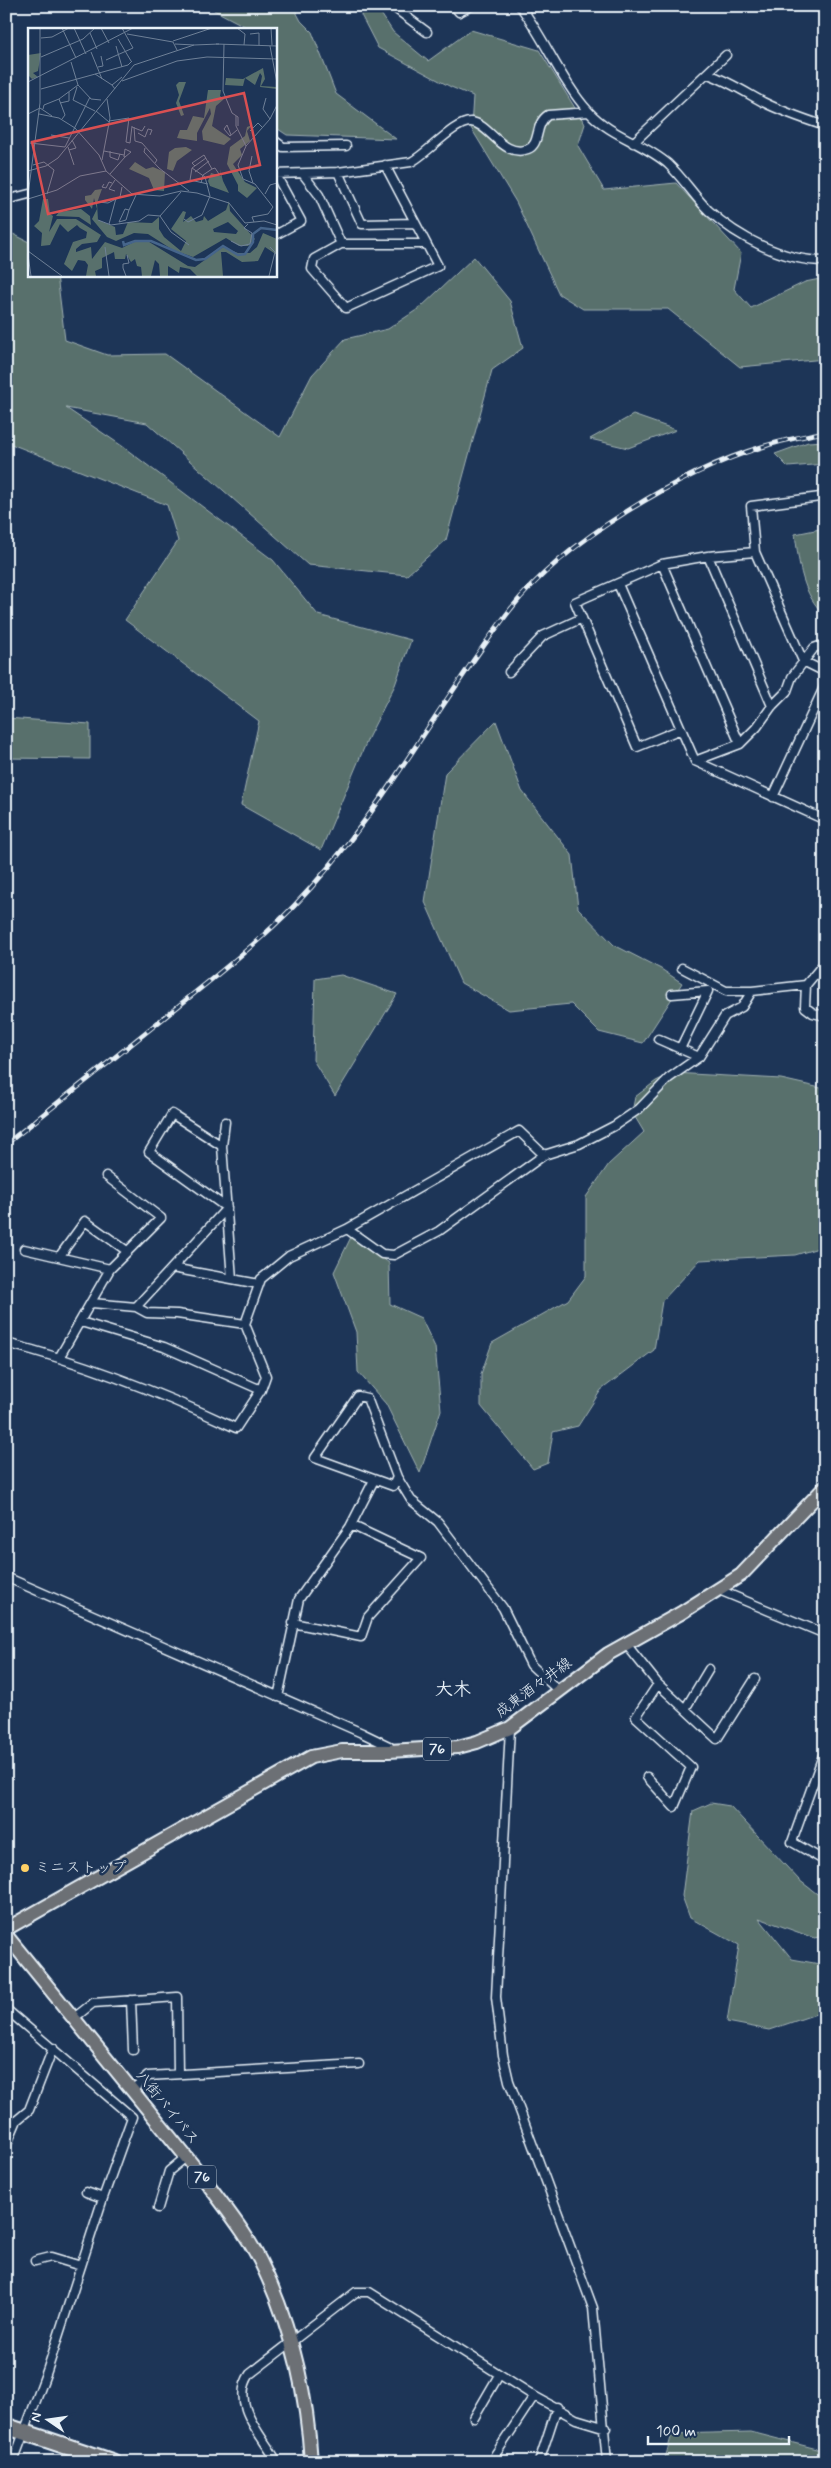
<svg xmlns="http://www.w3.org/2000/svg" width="831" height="2468" font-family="Mynerve,'Klee One',sans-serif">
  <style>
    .green { fill: #58706c; stroke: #a0b0b2 }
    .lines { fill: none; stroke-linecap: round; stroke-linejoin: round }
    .street-casing { stroke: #e8f1f8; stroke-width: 11 }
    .primary-casing { stroke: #e8f1f8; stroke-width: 16 }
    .highway-casing { stroke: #e8f1f8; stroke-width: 19 }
    .street { stroke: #1d3557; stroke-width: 8 }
    .primary { stroke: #6c6f75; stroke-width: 12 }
    .highway { stroke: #6c6f75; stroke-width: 15 }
    .rail-casing { stroke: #e8f1f8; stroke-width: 5 }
    .rail { stroke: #1d3557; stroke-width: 3; stroke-dasharray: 9; stroke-linecap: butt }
    .poi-dot { fill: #ffd166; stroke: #1d3557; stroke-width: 2 }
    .labels { text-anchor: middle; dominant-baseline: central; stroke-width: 5; stroke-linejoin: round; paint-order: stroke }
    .shield { fill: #1d3557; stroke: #abb9c8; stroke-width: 1 }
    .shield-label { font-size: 14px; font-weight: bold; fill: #e8f1f8 }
    .street-label { font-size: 15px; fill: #e8f1f8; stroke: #1d3557 }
    .poi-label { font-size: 15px; fill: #e8f1f8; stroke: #1d3557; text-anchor: start }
    .quarter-label { font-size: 18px; font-weight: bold; fill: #e8f1f8; stroke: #1d3557 }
    .inset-river { fill: none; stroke: #46658b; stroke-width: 2.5 }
    .inset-road { fill: none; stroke: #6e8097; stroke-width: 1 }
    .view { fill: #da5052; fill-opacity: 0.15; stroke: #da5052; stroke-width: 2.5 }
    .inset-edge { fill: none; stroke: #e8f1f8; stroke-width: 2.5 }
  </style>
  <rect width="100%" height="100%" fill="#1d3557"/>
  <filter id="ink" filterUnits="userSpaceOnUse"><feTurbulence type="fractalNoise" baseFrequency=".02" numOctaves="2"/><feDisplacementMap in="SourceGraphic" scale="10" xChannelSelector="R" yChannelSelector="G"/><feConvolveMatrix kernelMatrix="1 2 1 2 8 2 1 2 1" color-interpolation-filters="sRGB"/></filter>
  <g filter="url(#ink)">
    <path class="green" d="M215 6H293L301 21 312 32 336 94 396 139 287 135 275 127V29H250L214 10Z
      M363 6H376L393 32 428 61 471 30 539 50 585 124 578 146 604 190 676 183 741 253 734 289 751 308 805 282 825 278V359L740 367 668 309H583L559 294 516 202 471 128 473 96 451 87 378 48 361 15Z
      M13 234 29 242V275H57L65 340 107 355 165 354 280 437 312 375 345 339 388 329 421 307 474 257 510 301 523 348 492 370 446 540 407 575 308 565 147 423 66 408 122 446 273 560 318 615 411 640 395 685 369 736 321 850 241 805 259 721 125 620 178 541 167 505 6 442V241Z
      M633 415 676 430 628 448 590 439Z
      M825 441V464L788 467 775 454 808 442Z
      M825 528V615C802 595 799 563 795 534Z
      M6 718 90 724V759L6 758Z
      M496 721 522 791 572 855 578 908 614 945 661 969 682 983 643 1043 599 1032 571 1004 509 1010 461 983 425 902 445 773Z
      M341 975 397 994 335 1096 313 1060 315 979Z
      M673 1073 781 1079 825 1089V1246L795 1255 700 1260 662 1301 654 1350 601 1390 578 1426 553 1432 548 1463 533 1469 481 1406V1374L492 1343 568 1300 586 1276V1197L609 1164 644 1132 632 1112 635 1097 656 1081Z
      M352 1235 389 1263 390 1304 421 1318 435 1347 441 1410 420 1473 386 1404 358 1372 356 1332 334 1272Z
      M711 1803 730 1806 799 1880 825 1900V1936L814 1938 759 1918 792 1959 825 1965V2011L769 2030 727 2022 739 1945 690 1918 682 1896 693 1811Z
      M751 2432 825 2451V2462H664L672 2434Z"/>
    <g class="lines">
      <g class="street-casing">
        <path id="street" d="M395 6 396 9 427 32
          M454 6 459 12 471 6
          M520 6C545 39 561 81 589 112 611 136 644 143 668 164 683 178 694 196 708 210 738 238 784 261 825 261
          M708 74C728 81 745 92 763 102 783 112 804 119 825 126
          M275 141 283 147 346 146
          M633 143 726 55
          M385 165 438 266 346 308 312 269 314 259 341 244H426
          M338 172 362 224 415 223
          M275 174 338 172 411 162C427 154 455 121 471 122 489 123 503 159 528 149 541 144 534 124 548 115L589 112
          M303 174 319 195 341 244
          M6 200 29 194
          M275 232 277 234 301 221 276 175
          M825 491 820 497 751 506 755 552 803 661 825 672
          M708 556 772 706
          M662 564 740 744
          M618 584 695 761 823 819 825 816
          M509 672 543 636 582 618
          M681 729 637 747 575 602 662 564 708 556 755 552
          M695 761 740 744 757 727 772 706 787 691 792 677 814 648 825 644
          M773 797 825 685
          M682 968 726 991H752
          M806 985 805 1007 813 1013 825 1016
          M672 994 708 991 680 1049
          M658 1039 699 1057
          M225 1122 222 1146 232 1279
          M347 1229 382 1254 394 1255 439 1231 544 1155 579 1144 614 1126 639 1109 669 1078 699 1057 725 1016 742 1007 752 991 806 985 825 962
          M24 1249 110 1269
          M59 1257 85 1221 127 1251
          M172 1268 227 1208 149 1152 172 1114 222 1146
          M92 1303 136 1307 147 1313 177 1314 245 1324 261 1279 289 1256 347 1229 519 1131 544 1155
          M136 1307 172 1268 259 1284
          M245 1324 266 1376 261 1390
          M6 1343C86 1363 161 1393 236 1428L261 1390 164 1347 81 1322
          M60 1356 110 1269 161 1218 106 1176
          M358 1396 367 1398 397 1477 393 1486 315 1458Z
          M397 1477 411 1500 438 1522 503 1608 531 1665 559 1691
          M6 1577 362 1733 389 1746V1751
          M719 1590 825 1634
          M293 1623 361 1637 368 1617 421 1558 351 1525
          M626 1644 658 1684 717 1739 755 1679
          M278 1697 299 1599 350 1527 374 1480
          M685 1709 709 1669
          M510 1728 496 1997 503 2055 509 2081 593 2308 607 2462
          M825 1750 792 1842 825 1861
          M647 1777 674 1807 691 1767 636 1717 658 1684
          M131 2000 133 2050
          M6 2009 132 2117 103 2198 47 2371 13 2462
          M74 2018 93 2003 177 1997 178 2073
          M132 2090 148 2076 359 2064
          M6 2146 17 2120 29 2110 53 2048
          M86 2192 103 2198
          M158 2208 169 2171 186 2157
          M35 2261 51 2257 81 2266
          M474 2418 499 2375
          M495 2455 534 2396
          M277 2462C263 2436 229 2404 250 2374L356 2292H369L534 2396 576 2419 606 2428
          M539 2462 557 2407"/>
      </g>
      <g class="primary-casing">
        <path id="primary" d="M6 1929 311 1757 342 1751H389L458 1747 477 1742 510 1728 608 1654 681 1613 741 1575 825 1487
          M6 1935 205 2180C226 2209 249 2236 264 2269 292 2329 307 2396 311 2462"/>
      </g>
      <g class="highway-casing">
        <path id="highway" d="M6 2426 113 2462"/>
      </g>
      <use href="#street" class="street"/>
      <use href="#primary" class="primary"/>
      <use href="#highway" class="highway"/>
      <g class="rail-casing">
        <path id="rail" d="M6 1144C62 1100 117 1056 171 1012 213 978 256 945 294 906 380 817 435 707 510 610 563 542 683 470 765 446 784 440 805 436 825 432"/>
      </g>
      <use href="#rail" class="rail"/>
    </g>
  </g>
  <circle class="poi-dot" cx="25" cy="1868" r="5"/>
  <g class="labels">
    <g class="shield">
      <rect x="423" y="1737.5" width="28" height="23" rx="4"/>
      <rect x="188" y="2165.5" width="28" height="23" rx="4"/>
    </g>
    <g class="shield-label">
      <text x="437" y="1749">76</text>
      <text x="202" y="2177">76</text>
    </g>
    <g class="street-label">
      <text transform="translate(534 1688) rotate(-36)">成東酒々井線</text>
      <text transform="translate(167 2108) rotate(51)">八街バイパス</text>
    </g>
    <g class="poi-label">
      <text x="35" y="1868">ミニストップ</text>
    </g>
    <g class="quarter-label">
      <text x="453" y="1690">大木</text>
    </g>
  </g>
  <g transform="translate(28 28)">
    <rect width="249" height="249" fill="#1d3557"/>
    <path d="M13 25 10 43 5 45 10 49 4 51 0 47V27ZM235 40 237 51 233 58 249 59V61L232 59 234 48 232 45 227 57 217 50 215 58 197 57 198 50 215 51ZM151 54H158L151 73 156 87 153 88 148 75 151 67 148 57ZM180 62H193L192 68 196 71 188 78 184 98 203 111 196 117 175 112 174 103 183 86 182 80 169 105V113L149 110 152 102H159L165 88 176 90ZM224 97 219 103 222 113 212 121 214 127 205 136 217 154 229 160 219 170 210 163V157L199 136 202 119 217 108 219 99ZM158 119 164 122 149 133 145 143 139 141 141 124 147 120ZM107 134 118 141 125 139 137 144 136 163 126 162 121 150 101 141ZM192 141 195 153 201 165 182 158 180 153 183 145 193 148ZM74 161 69 175 70 192 87 199 88 207 95 206 100 194 124 195 131 189V201L136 209 153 223 158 213 143 201 155 183 158 184 155 194 163 188 168 194 175 192 176 188 180 193 198 182 201 173 202 183 227 211 220 218H211L198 210 165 229 145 222 120 206 106 205 88 213 79 209 64 191 69 181 66 170 64 181 57 172V168L63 167 67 162ZM200 194 210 203 208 206 186 204 185 201ZM15 171H20L22 186 25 188 21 204 29 191H48L73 207 69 214 54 216 48 221V224L63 219 64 231 77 214 94 220 110 212H118L160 238 167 239 195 219 210 225H222L229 219 235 205 249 211V227L237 219 230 233 214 234 198 224H193L195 248H169L162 241 152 239 151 245 140 238V248H132L131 236 127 232 123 248H114L113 239 109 238 107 231 103 234 98 226 97 231H87L86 224 74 230V240L67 243 68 248H58L60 237 57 233 50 232 44 243 36 236 45 214 58 210 59 204 52 200 49 197 40 204 32 196 22 217 13 218 14 205 6 198 11 193ZM53 181 62 188 63 197 51 189 28 188 31 184Z" fill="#58706c" fill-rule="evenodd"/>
    <path class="inset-river" d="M95 213 96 217 107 213H123L168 232 177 231 195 218 210 227 217 226 225 214V206L233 200 249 202"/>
    <path class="inset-road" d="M34 0 48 30M46 0 58 26M73 0 81 15M209 0 217 6 216 17M243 0 244 17M62 5 69 21M99 6 145 14 149 22M222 6 231 5V17M13 10 24 9 41 0M90 11 103 33M145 13 184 0M147 16 166 17M188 16 249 18M196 16 195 63 204 85 210 89V98M88 18 94 39M242 18 249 55M63 24 74 51M13 29 55 11 67 0M78 32 105 20 94 0M43 34 50 57 63 71 73 72M70 39 75 38 73 28M67 46 84 57M94 53 149 33 179 29 249 31M0 54 105 0M49 59 45 72 67 83M13 61 100 37 104 33M87 61 84 57 94 49M238 70 235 81 242 91M31 71 37 87 34 91M32 75 41 73V64M15 81 16 77 31 71 50 57M68 83 81 94M0 86 12 80 24 88M11 86 31 90 47 100 71 127 78 143 104 166 132 168 153 163 169 165 201 175 217 195 236 193 249 197M208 88V98L218 118M81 93 101 90 98 114 102 115 104 98M104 99 114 103 117 98M106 99 107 113 114 115 129 132 127 135M222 103 230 95 234 99M110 105 117 109 120 101 124 102 122 107M23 107 41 110M203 107 199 97 196 101 202 108 209 102M2 115 37 119 62 69M40 119 46 137M117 120 116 124 131 140 161 163M97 121 103 124 97 129H96ZM41 122 48 120 44 112M76 123 96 127M82 123V129L90 132 92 126M224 128 221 143 225 155M178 130 164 140 162 152 180 156M74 132 82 90 79 71M5 137 16 134 26 142 19 166M167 138 164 135 176 127 184 141M0 143 18 138 30 130 106 37 166 17 191 16M167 144 181 133M82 146 97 129M173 155 175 147 184 141 187 140 191 146M76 156 74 159 78 160 81 154 84 155M87 163 81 161 87 152M237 166 242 157 249 155M0 167 12 75V0M0 171 29 162 52 148 78 143M70 174 80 175 92 169 94 159M97 181 101 182 98 192 91 194ZM101 182 108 167M132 188 143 204 161 217M132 188 153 164M156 191 160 194 174 187 182 168 177 149 164 140M70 192 83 197 111 193 120 187 132 188M226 194 224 189 240 186 245 179 227 156 215 151 210 137 218 118 242 91 249 77M81 196 88 170M203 213 213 218 222 216 224 205 216 200 220 196M77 219 81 248M0 223 34 248M0 227 3 248M98 248 95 240V236L101 235 99 227M241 248 247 224 242 219"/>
    <path class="view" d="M216 65 232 137 20 186 4 114Z"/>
    <rect width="249" height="249" class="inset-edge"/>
  </g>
  <rect width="831" height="2468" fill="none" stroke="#1d3557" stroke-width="25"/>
  <rect x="12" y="12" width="806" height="2443" fill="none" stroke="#e8f1f8" stroke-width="2" filter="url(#ink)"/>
  <g transform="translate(48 2420) rotate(283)" stroke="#1d3557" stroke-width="4" paint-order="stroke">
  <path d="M0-4L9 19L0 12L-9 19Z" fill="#e8f1f8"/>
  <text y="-8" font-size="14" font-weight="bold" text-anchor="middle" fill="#e8f1f8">N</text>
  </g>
  <path d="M648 2436v8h141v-8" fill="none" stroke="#e8f1f8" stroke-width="2.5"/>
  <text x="656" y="2436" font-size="15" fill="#e8f1f8" stroke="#1d3557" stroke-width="4" paint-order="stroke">100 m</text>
</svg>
